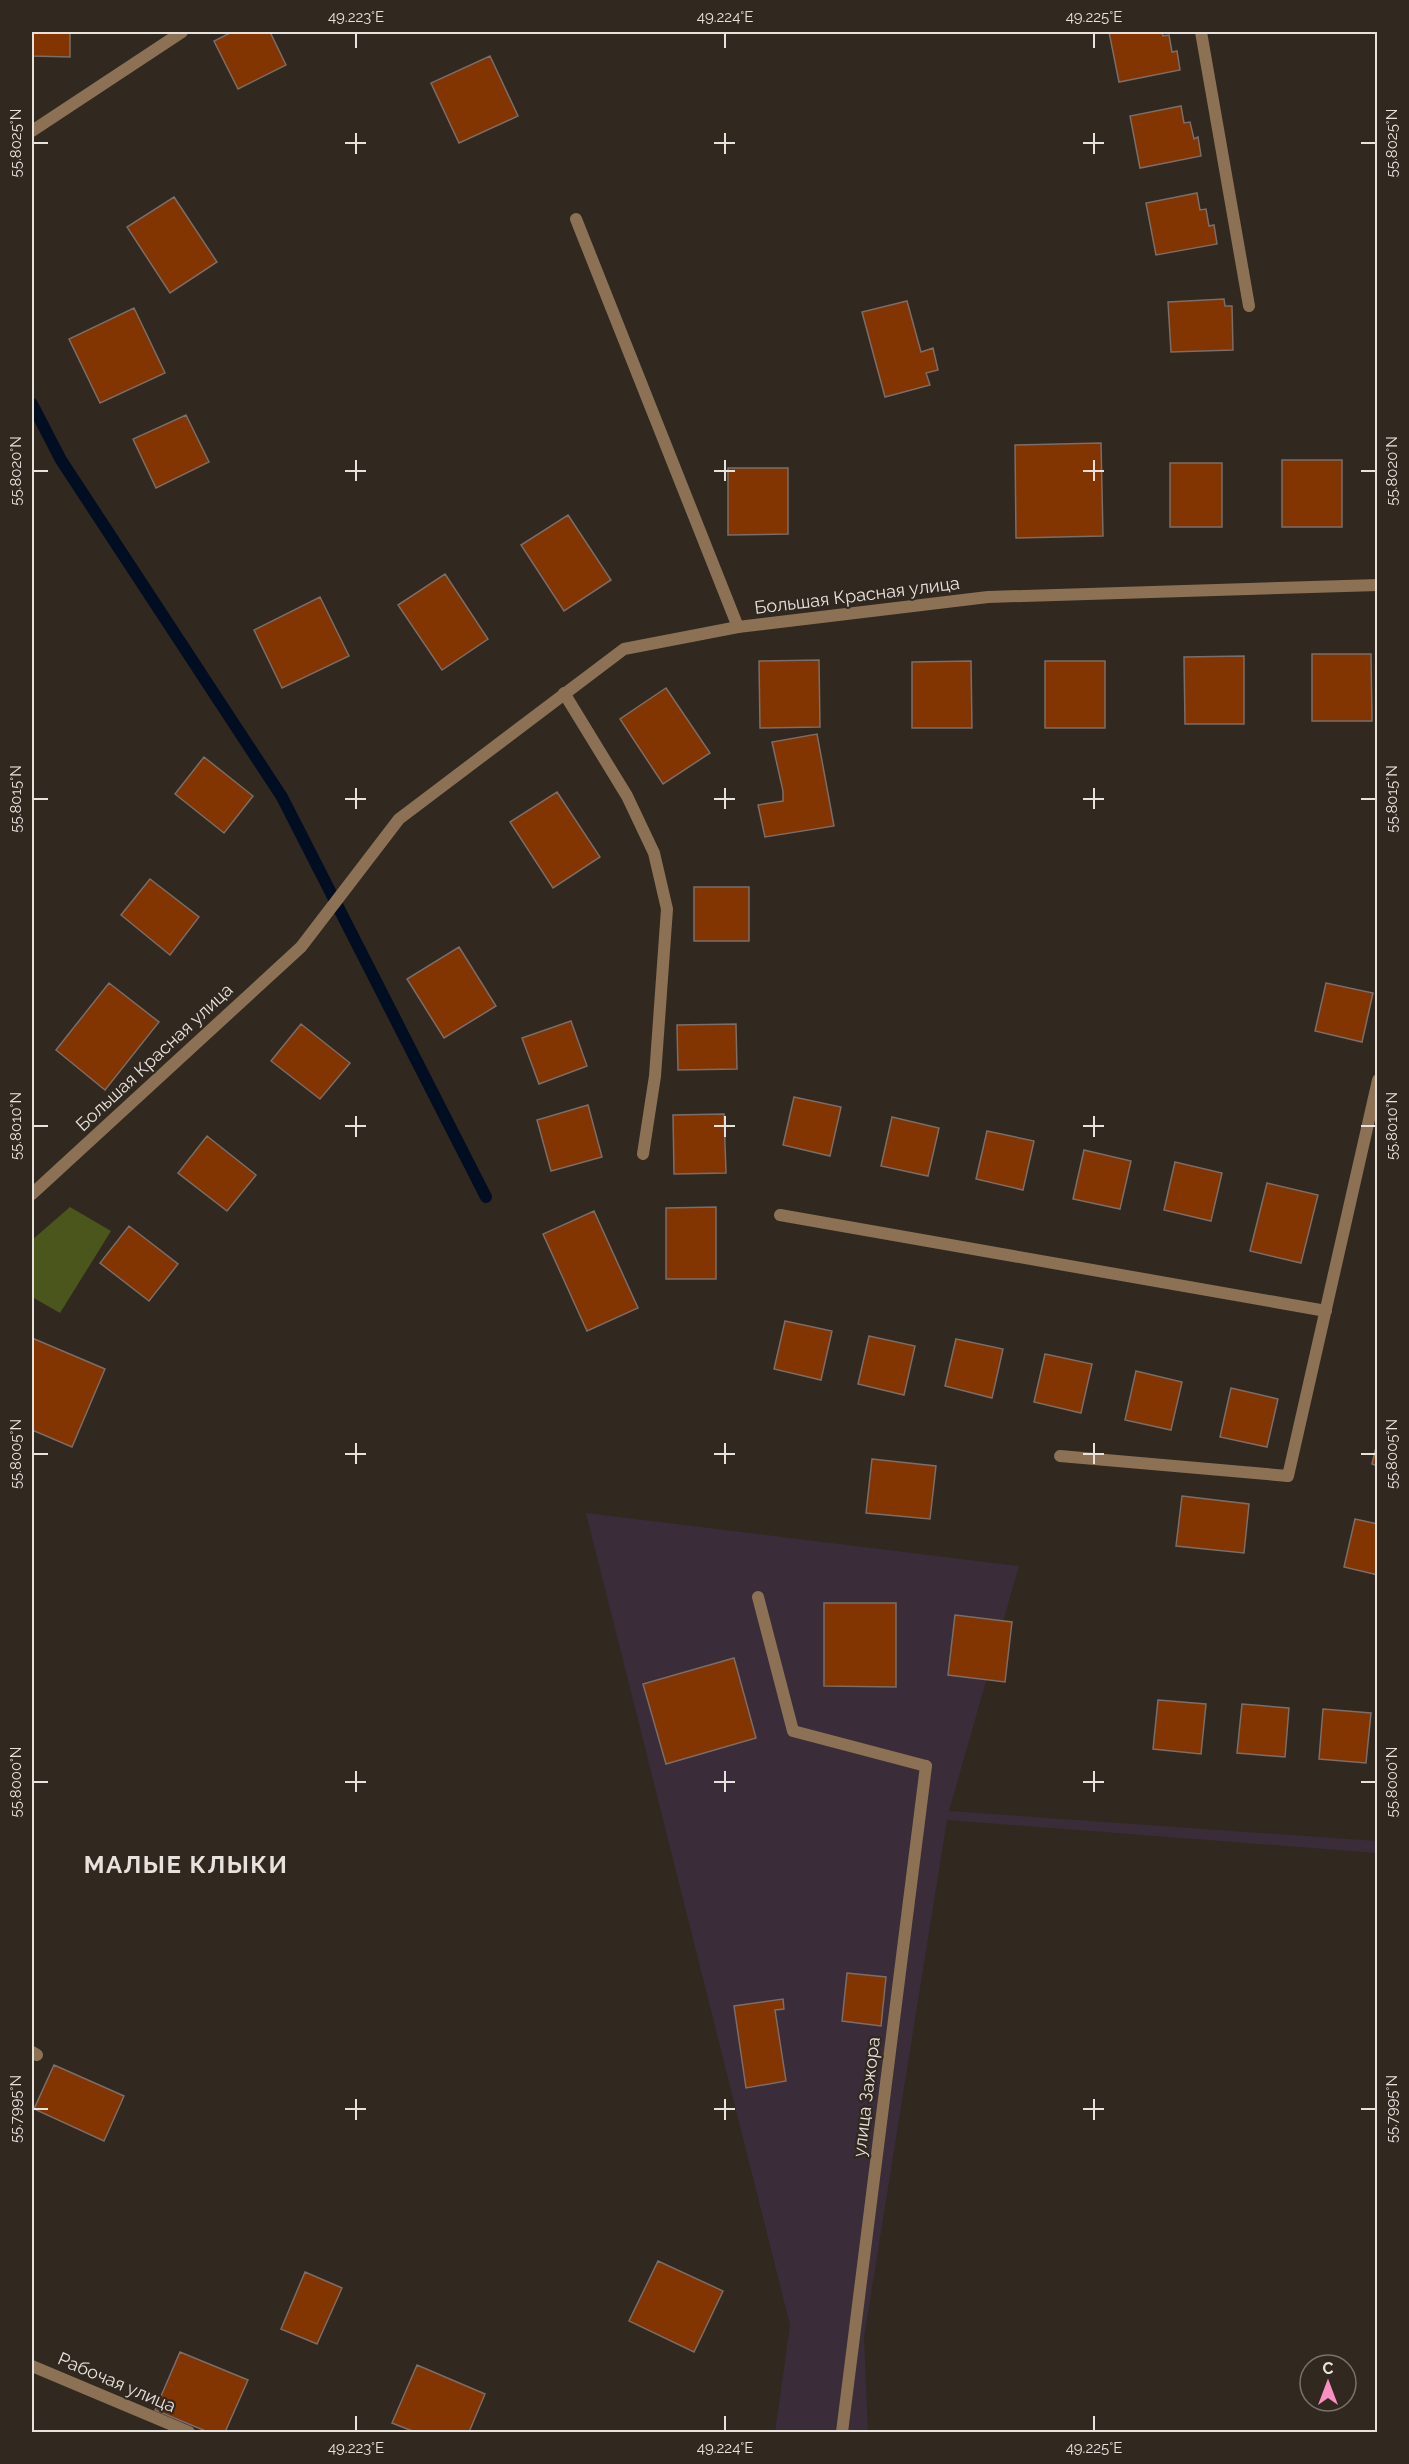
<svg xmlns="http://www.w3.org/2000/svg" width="1409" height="2464" font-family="Raleway,sans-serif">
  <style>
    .industrial { fill: #3a2c39 }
    .green { fill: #4b561d }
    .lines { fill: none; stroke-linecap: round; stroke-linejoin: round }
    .stream { stroke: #010e22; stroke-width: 12 }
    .building { fill: #823401; stroke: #7b6d67; stroke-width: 1.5 }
    .service { stroke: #8c7154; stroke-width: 12 }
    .minor { stroke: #8c7154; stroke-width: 12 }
    .ticks { fill: none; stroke: #e8e2dd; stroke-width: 2 }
    .labels { text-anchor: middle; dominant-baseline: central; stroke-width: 4.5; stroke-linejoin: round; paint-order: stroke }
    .street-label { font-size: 18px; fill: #e8e2dd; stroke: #312820 }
    .district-label { font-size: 24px; font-weight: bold; letter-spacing: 1.5px; fill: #e8e2dd; stroke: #312820 }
    .neatline { fill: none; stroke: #e8e2dd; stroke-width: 2 }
    .ticks-label { font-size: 15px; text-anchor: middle; fill: #e8e2dd }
  </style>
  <rect width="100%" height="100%" fill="#312820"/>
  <path class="industrial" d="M586 1513 1019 1566 949 1811 1377 1841V1853L947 1820 864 2338 868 2432H775L790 2325Z"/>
  <path class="green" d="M70 1207 111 1231 60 1313 32 1297V1240Z"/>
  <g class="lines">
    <path class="stream" d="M32 404 61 460 282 797 486 1197"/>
  </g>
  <path class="building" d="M32 32H70V57L32 56Z
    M232 32H270L286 65 238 89 214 41Z
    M1109 32H1162L1163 36 1169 35 1172 52 1177 51 1180 70 1119 82Z
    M490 56 518 116 459 143 431 83Z
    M1181 106 1184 123 1190 122 1194 139 1198 137 1201 156 1140 168 1130 116Z
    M1197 193 1200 210 1206 209 1209 226 1214 225 1217 244 1156 255 1146 203Z
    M174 197 217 262 170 293 127 227Z
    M1224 299 1225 306H1232L1233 350 1171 352 1168 302Z
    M907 301 921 352 933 348 938 370 926 373 930 385 885 397 862 312Z
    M134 308 165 373 100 403 69 339Z
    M186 415 209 462 156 488 133 439Z
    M1101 443 1103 536 1016 538 1015 445Z
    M1282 460H1342V527H1282Z
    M1170 463H1222V527H1170Z
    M728 468H788V534L728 535Z
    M568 515 611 580 564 611 521 545Z
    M445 574 488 639 442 670 398 605Z
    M320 597 349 656 282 688 254 630Z
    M1312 654H1371L1372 721H1312Z
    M1244 656V724H1185L1184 657Z
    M819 660 820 727 760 728 759 661Z
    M971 661 972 728H912V662Z
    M1045 661H1105V728H1045Z
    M666 688 710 753 663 784 620 719Z
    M817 734 834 826 765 837 758 805 783 801V791L772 742Z
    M204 757 253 796 224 833 175 794Z
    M557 792 600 857 553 888 510 822Z
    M150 879 199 917 170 955 121 915Z
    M694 887H749V941H694Z
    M459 947 496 1006 444 1038 407 979Z
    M109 983 159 1022 105 1090 56 1050Z
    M1326 983 1373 993 1362 1042 1315 1031Z
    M571 1021 587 1066 539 1084 522 1038Z
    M301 1024 350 1063 320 1099 271 1061Z
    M736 1024 737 1069 678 1070 677 1025Z
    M794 1097 841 1107 830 1156 783 1145Z
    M588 1105 602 1157 551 1171 537 1120Z
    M724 1114 726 1173 674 1174 673 1115Z
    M892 1117 939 1128 928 1176 881 1166Z
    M987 1131 1034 1141 1023 1190 976 1179Z
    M207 1136 256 1175 227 1211 178 1173Z
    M1084 1150 1131 1161 1120 1209 1073 1199Z
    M1175 1162 1222 1173 1211 1221 1164 1210Z
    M1267 1183 1318 1195 1301 1263 1250 1251Z
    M716 1207V1279H666V1208Z
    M594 1211 638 1308 587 1331 543 1234Z
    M129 1226 178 1264 149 1301 100 1263Z
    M785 1321 832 1331 821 1380 774 1369Z
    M869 1336 915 1346 904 1395 858 1384Z
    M32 1338 105 1369 72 1447 32 1430Z
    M956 1339 1003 1349 992 1398 945 1386Z
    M1045 1354 1092 1364 1081 1413 1034 1402Z
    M1136 1371 1182 1382 1171 1430 1125 1420Z
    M1231 1388 1278 1399 1267 1447 1220 1437Z
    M1378 1439V1466L1372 1464Z
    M872 1459 936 1466 930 1519 866 1513Z
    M1182 1496 1249 1504 1244 1553 1176 1546Z
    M1355 1519 1378 1524V1575L1344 1567Z
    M824 1603H896V1687L824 1686Z
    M955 1615 1012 1622 1005 1682 948 1675Z
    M734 1658 756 1738 666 1764 643 1684Z
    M1158 1700 1206 1704 1201 1754 1153 1749Z
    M1242 1704 1289 1708 1285 1757 1237 1753Z
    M1323 1709 1371 1713 1366 1763 1319 1759Z
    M847 1973 886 1977 881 2026 842 2021Z
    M783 1999 784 2009 775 2010 786 2081 746 2088 734 2006Z
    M54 2065 124 2096 104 2141 34 2109Z
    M658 2261 723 2291 694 2352 629 2321Z
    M305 2272 342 2288 317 2344 281 2329Z
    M180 2352 248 2380 225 2432H208L155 2410Z
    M417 2365 485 2394 469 2432H415L392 2423Z"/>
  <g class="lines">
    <path class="service" d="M1201 32 1249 306
      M576 219 738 627
      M564 693 627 796 654 853 667 909 655 1076 643 1154
      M780 1215 1326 1311
      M1060 1456 1288 1476 1378 1080
      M758 1597 793 1731 926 1766
      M32 2052 37 2055"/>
    <path class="minor" d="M32 131 182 32
      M32 1194 301 947 399 819 624 649 738 627 988 597 1378 585
      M32 2366 189 2432
      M842 2432 926 1766"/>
  </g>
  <path class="ticks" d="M356 33V48M725 33V48M1094 33V48M356 133V154M725 133V154M1094 133V154M33 143H48M345 143H366M714 143H735M1083 143H1104M1361 143H1376M356 460V481M725 460V481M1094 460V481M33 471H48M345 471H366M714 471H735M1083 471H1104M1361 471H1376M356 788V809M725 788V809M1094 788V809M33 799H48M345 799H366M714 799H735M1083 799H1104M1361 799H1376M356 1116V1137M725 1116V1137M1094 1116V1137M33 1126H48M345 1126H366M714 1126H735M1083 1126H1104M1361 1126H1376M356 1443V1464M725 1443V1464M1094 1443V1464M33 1454H48M345 1454H366M714 1454H735M1083 1454H1104M1361 1454H1376M356 1771V1792M725 1771V1792M1094 1771V1792M33 1782H48M345 1782H366M714 1782H735M1083 1782H1104M1361 1782H1376M356 2099V2120M725 2099V2120M1094 2099V2120M33 2109H48M345 2109H366M714 2109H735M1083 2109H1104M1361 2109H1376M356 2416V2431M725 2416V2431M1094 2416V2431"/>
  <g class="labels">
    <g class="street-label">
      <text transform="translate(857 595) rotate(-7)">Большая Красная улица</text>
      <text transform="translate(154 1057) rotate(-43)">Большая Красная улица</text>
      <text transform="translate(866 2097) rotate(-83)">улица Зажора</text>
      <text transform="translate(117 2382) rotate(23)">Рабочая улица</text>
    </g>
    <g class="district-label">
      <text x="186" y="1864">МАЛЫЕ КЛЫКИ</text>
    </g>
  </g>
  <rect width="1409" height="2464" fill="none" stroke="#312820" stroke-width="66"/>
  <g transform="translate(1328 2383)"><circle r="28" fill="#312820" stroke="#7a726c" stroke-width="1.5"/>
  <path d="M0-4.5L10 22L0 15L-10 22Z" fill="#fc8fc2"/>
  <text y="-9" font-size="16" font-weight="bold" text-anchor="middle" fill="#e8e2dd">С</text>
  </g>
  <rect x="33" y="33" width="1343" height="2398" class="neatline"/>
  <g class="ticks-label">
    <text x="356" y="22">49.223°E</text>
    <text x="725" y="22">49.224°E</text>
    <text x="1094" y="22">49.225°E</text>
    <text transform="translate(16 143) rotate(-90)" y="5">55.8025°N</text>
    <text transform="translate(1392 143) rotate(-90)" y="5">55.8025°N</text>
    <text transform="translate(16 471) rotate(-90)" y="5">55.8020°N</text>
    <text transform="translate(1392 471) rotate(-90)" y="5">55.8020°N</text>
    <text transform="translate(16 799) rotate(-90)" y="5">55.8015°N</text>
    <text transform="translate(1392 799) rotate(-90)" y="5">55.8015°N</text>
    <text transform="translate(16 1126) rotate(-90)" y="5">55.8010°N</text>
    <text transform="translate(1392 1126) rotate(-90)" y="5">55.8010°N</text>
    <text transform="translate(16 1454) rotate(-90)" y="5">55.8005°N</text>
    <text transform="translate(1392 1454) rotate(-90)" y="5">55.8005°N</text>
    <text transform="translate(16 1782) rotate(-90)" y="5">55.8000°N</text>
    <text transform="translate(1392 1782) rotate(-90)" y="5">55.8000°N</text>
    <text transform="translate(16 2109) rotate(-90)" y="5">55.7995°N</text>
    <text transform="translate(1392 2109) rotate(-90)" y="5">55.7995°N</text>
    <text x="356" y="2453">49.223°E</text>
    <text x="725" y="2453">49.224°E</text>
    <text x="1094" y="2453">49.225°E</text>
  </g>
</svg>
